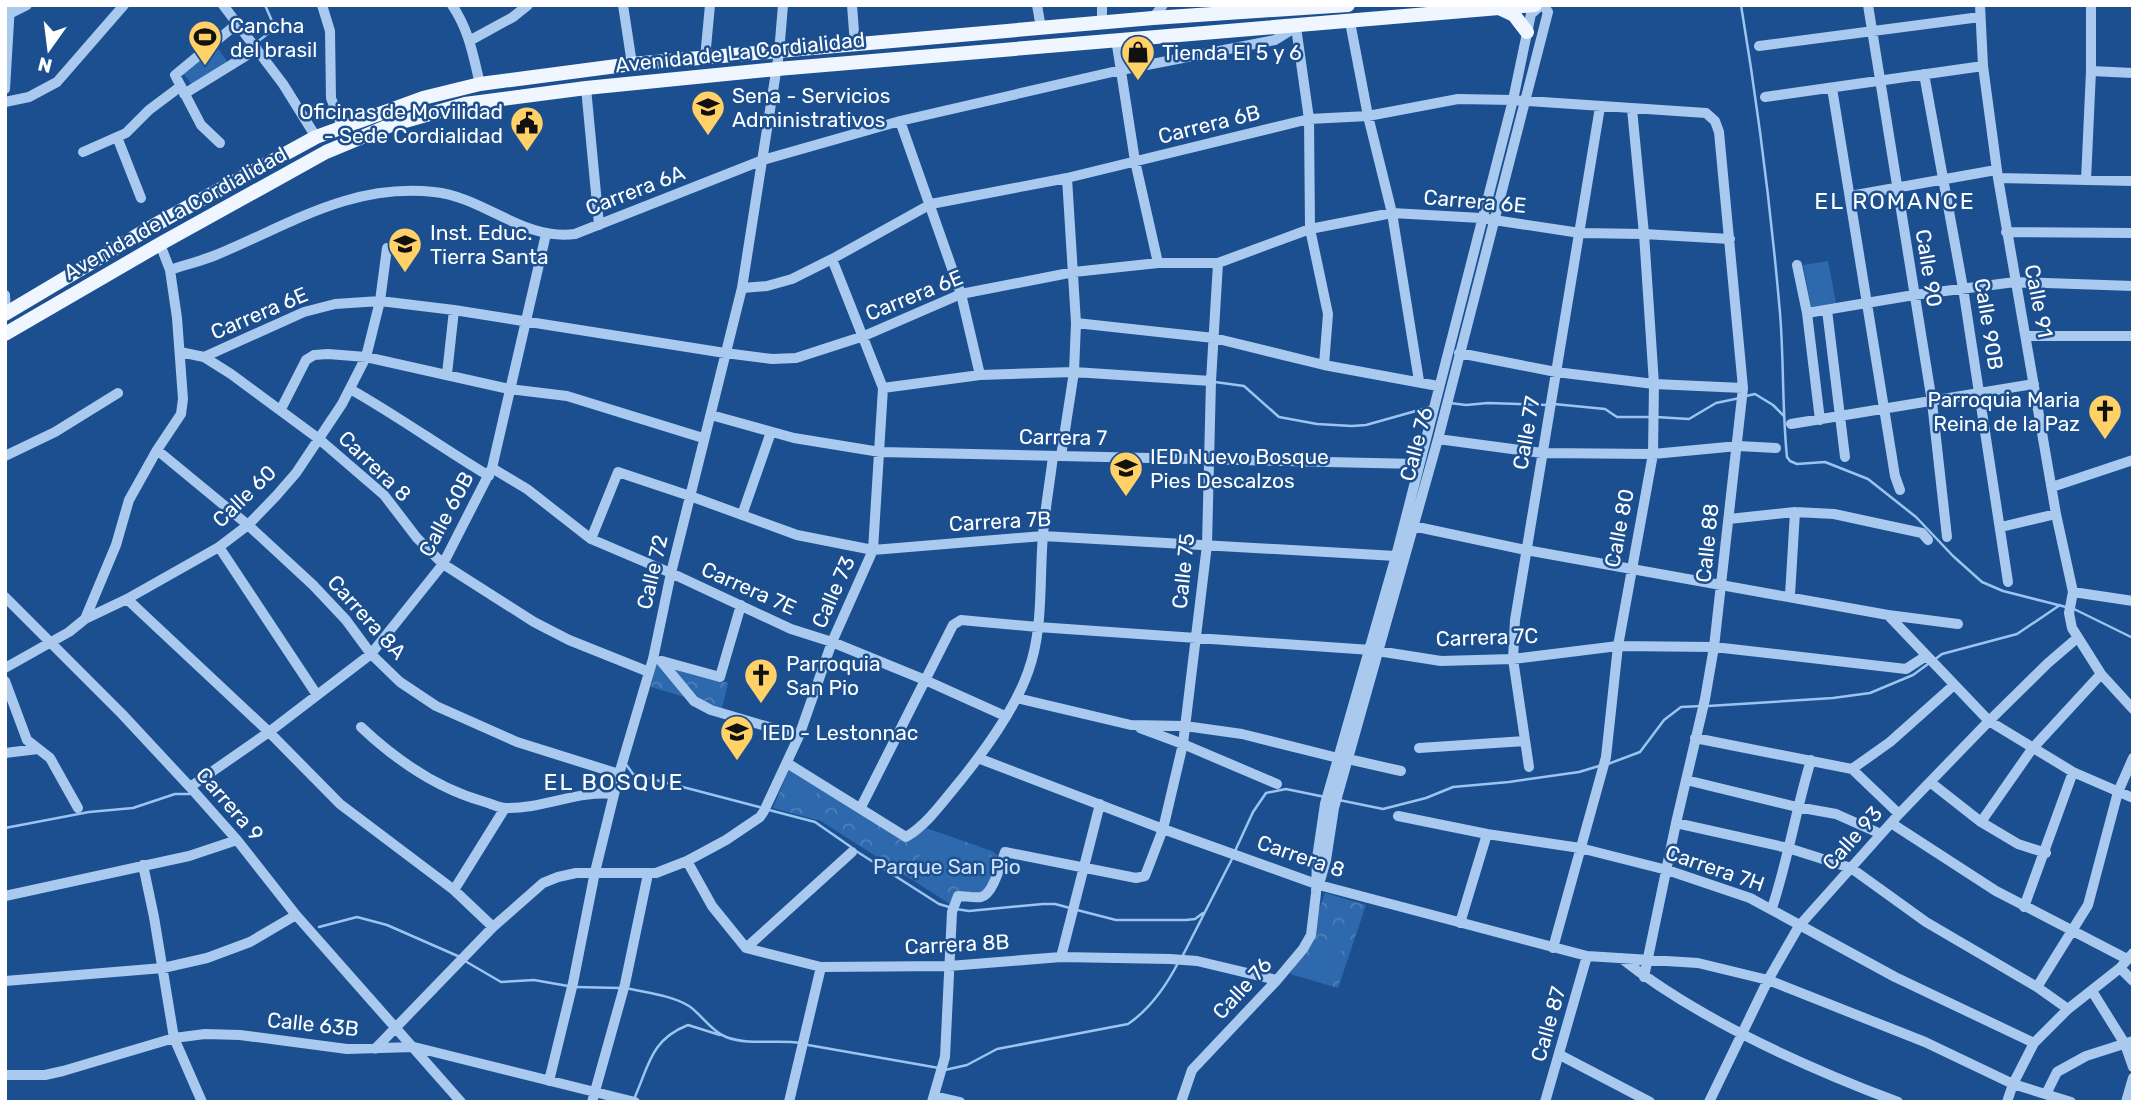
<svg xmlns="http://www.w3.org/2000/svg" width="2138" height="1107" font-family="Rubik,sans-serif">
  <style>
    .park { fill: url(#park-crowns) }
    .pitch { fill: #2e69ad }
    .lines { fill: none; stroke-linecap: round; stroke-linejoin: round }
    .stream { stroke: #9cc4f0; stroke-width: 2.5 }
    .minor { stroke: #a9c9ee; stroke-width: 10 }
    .major { stroke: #f0f6ff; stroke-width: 14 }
    .labels { text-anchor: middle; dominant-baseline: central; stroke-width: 5; stroke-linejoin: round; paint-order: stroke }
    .poi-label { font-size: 21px; fill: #fff; stroke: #1b4f8f; text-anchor: start }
    .street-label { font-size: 21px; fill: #fff; stroke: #1b4f8f }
    .park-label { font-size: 21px; fill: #cfe3fa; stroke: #1b4f8f }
    .neighbourhood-label { font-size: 23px; letter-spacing: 2px; fill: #fff; stroke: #1b4f8f }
  </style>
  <defs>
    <pattern id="park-crowns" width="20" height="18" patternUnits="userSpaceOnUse" patternTransform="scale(1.75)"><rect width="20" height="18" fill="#2e69ad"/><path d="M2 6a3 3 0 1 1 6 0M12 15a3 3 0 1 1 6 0" fill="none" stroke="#4d80b9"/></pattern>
  </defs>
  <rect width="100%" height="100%" fill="#1b4f8f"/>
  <path class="park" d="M657 662 728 683 722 708 651 687Z
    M789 769 907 842 926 828 992 851 998 856 988 887 985 891 950 904 821 821 773 808Z
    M1325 893 1366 905 1338 988 1290 974 1304 951Z"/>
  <path class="pitch" d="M217 47 227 61 193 86 183 73Z
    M1828 261 1836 303 1811 307 1803 265Z
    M791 771 820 788 810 804 782 788Z
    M928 832 989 854 976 890 915 868Z
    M1318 937 1343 945 1332 983 1307 976Z"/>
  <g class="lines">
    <path class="stream" d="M1741 5C1758 107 1771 210 1780 313 1784 361 1782 409 1787 457L1790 461 1797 464 1825 462 1868 479 1916 517 1953 556 1982 582 2003 591 2066 607
      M256 43 275 28 265 5
      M1215 382 1244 386 1279 417 1317 424 1352 426 1366 425 1430 407
      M1746 396 1755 394 1773 405 1784 416
      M1450 403 1466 405 1488 403 1548 405
      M1554 404 1605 409 1617 417H1650
      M1656 417 1689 419 1716 403 1740 398
      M2072 608 2133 638
      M1934 660 1942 654 2017 634 2060 605
      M1708 706 1833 698 1870 693 1913 675 1928 664
      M625 763 633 774 763 808
      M1608 764 1640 752 1664 720 1681 707 1702 706
      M1339 800 1383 809 1426 798 1453 787 1509 782 1579 772 1599 766
      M769 810 815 822 851 847
      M5 828 89 812 133 808 175 794H190
      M856 851 939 904 949 907
      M1235 851 1253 812 1266 793 1286 789 1325 797
      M956 909 969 911 1043 904H1055L1070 908
      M1077 910 1116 920H1186L1195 919 1203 913
      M319 927 357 917 387 925 460 957
      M1182 957 1233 857
      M465 961 501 982 534 980 568 986
      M574 987 620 988
      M626 988C647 993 671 995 689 1006 702 1015 711 1031 726 1037 750 1046 777 1039 801 1043
      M808 1045 939 1068
      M945 1070 967 1065 997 1049 1128 1024C1150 1009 1166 986 1178 963
      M634 1099C649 1066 650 1040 688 1025L720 1035"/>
    <path class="minor" d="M223 5 283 84 316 137
      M322 5 330 31 331 98 342 127
      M452 5C469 30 473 55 480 84
      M623 5 632 64
      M852 5 855 45
      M1037 5 1041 28
      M1868 5 1932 402 1947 537
      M1980 5 1983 66 1998 178 2056 514 2073 592 2069 613 2072 628 2101 674 2133 709
      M5 13H11L27 5
      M1153 18 1163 5
      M1350 22 1368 116 1392 213 1419 381
      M1102 23V5
      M1296 27 1309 119 1310 229 1328 314 1324 365
      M1116 39 1135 161 1158 263
      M471 40 513 17 528 5
      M1759 46 1980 17
      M705 58 710 5
      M2091 71 2133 73
      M1924 74 1963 288 2008 582
      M586 88 599 225
      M1832 88 1895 476 1900 490
      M5 89 10 5
      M184 94 257 49
      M1765 97 1983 66
      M5 102 29 97 57 82 124 5
      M900 121 961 294 980 375
      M117 137 141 198
      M220 143 201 125 175 75 238 23
      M83 152 126 133 149 110 181 86
      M1998 178 2133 181
      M2086 180 2091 71V5
      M1850 196 1996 170
      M2006 232 2133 233
      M1797 265 1807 313 1820 420
      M170 270C185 265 201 261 216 255 289 225 350 183 434 192 484 197 523 241 575 234L763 160 900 121 1121 70 1275 40 1296 27
      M742 288 767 286 792 279 832 259 931 204 1067 178 1309 119 1368 116 1458 99 1513 100 1706 113 1715 121 1719 132 1743 388 1714 647 1705 699 1676 823 1644 977
      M5 295 6 314
      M1827 310 1845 457
      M1807 313 1914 295 2015 282 2133 286
      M1076 323 1214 338 1324 365 1438 386
      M2026 336H2133
      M180 352 204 357 231 374 319 439 384 495 417 538 443 564 534 622 569 640 649 672
      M1459 353 1556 372 1654 384 1743 388
      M204 357 304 312 335 304 380 301 454 310 725 353 772 359 796 358 864 336 961 294 1074 272 1158 263H1218L1310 229 1392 213 1481 218 1580 233 1644 234 1730 239
      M447 374 454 310
      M883 388 980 375 1074 372 1211 381
      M350 389C398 416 442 448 489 476
      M281 409 306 360 314 355 328 354 366 357 509 389 567 396 703 438
      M711 415 794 438 880 452 1418 464
      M1791 424 2034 384
      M1438 439 1542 453 1653 454 1738 446 1776 448
      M157 450 248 525 313 585 346 620 371 654 400 682 436 706 517 742 619 774
      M5 456 55 432 118 393
      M1061 456 1074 372 1076 323 1067 178
      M492 468 527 489 591 539 671 573 791 629 832 642 925 680 1005 716
      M2052 487 2133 460
      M742 515 771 432
      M1729 519 1795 512 1834 514 1922 533 1928 540
      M1408 525 1526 550 1888 615 1989 721 2073 772 2133 798
      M2001 527 2056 514
      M591 539 618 472 690 496 797 535 873 550 1043 536 1396 556
      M219 547 317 695
      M2073 592 2133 601
      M1790 595 1795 512
      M5 597 122 714 190 787 237 840 296 915 461 1102
      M127 599 269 732 340 804 454 890 493 927
      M1888 615 1958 624
      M85 619 116 545 129 500 157 450 181 414 183 399 177 318 170 270 160 244
      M661 661 694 701 711 710 799 736
      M662 661 720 677 741 605
      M5 668 69 632 85 619 127 599 219 547 248 525 276 496 296 473 342 404 366 357 380 301 387 248
      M5 681 27 740 50 758 78 808
      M1017 698 1131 725 1185 726 1242 734 1338 758
      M361 727C396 760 438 789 485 802 492 804 500 808 506 808 543 809 578 790 614 794
      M1140 728 1183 744 1277 784
      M1695 738 1852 769 1899 814
      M1419 748 1525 741
      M5 753 38 749
      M978 758 1163 829 1319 885 1587 956 1698 963 1768 980 1925 1042 2013 1084 2071 1102
      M1348 759 1401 771
      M787 763 906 837C928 824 944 800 961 780 985 750 1015 709 1028 672 1044 629 1039 580 1043 535 1045 509 1050 482 1053 456
      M1529 767 1513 659 1515 620 1600 107
      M1852 769 1890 742 1954 685
      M1686 780 1797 807 1836 814 1881 834
      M1930 782 1981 822 2018 844 2046 853
      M190 787 269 732 371 654 443 564 492 468 546 234
      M861 807 953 625 961 620 1038 627 1371 650 1441 661 1513 659 1618 646 1714 647 1906 669 1926 656
      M1398 816 1487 834 1580 848 1667 870 1750 898 1895 977 2034 1043
      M1981 822 2032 749 2101 674
      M1676 823 1788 848 1851 868 1926 922 2037 987 2068 1009
      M1891 823 1996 891 2127 959
      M687 861 712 906 746 948 821 967 949 966 1061 957 1170 959 1197 961 1277 980
      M143 865 154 917 174 1038 202 1102
      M1320 881 1326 860 1334 808 1438 439 1548 12 1543 5
      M454 890 505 808
      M5 896 189 856 237 840
      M2024 907 2073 772
      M1772 908C1788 860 1796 809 1811 760
      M1460 923 1487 834
      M746 948 852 852
      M1553 948 1606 757 1618 646 1653 454 1654 384 1644 234 1632 109
      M1061 957 1100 804
      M1621 958C1699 1020 1805 1067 1898 1102
      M2120 968 2133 981
      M5 981 163 968 207 958 250 942 296 915
      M2037 987 2088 905 2118 792 2133 758
      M2092 991 2125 1044 2133 1067
      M375 1049 493 927 543 883 558 877 576 873H656L687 861 726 840 760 817 764 811 799 736 832 642 873 550 883 388 832 259
      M1560 1055 1650 1102
      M5 1075H45L63 1071 174 1038 205 1034 240 1035 347 1049 414 1047 635 1102
      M549 1081 573 983 595 872 619 774 653 659 671 573 742 288 779 53 783 5
      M2046 1094 2057 1072 2086 1056 2133 1041
      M934 1096 960 1102
      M592 1102 625 984 648 874
      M789 1102 821 967
      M932 1102 945 1057 952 912 958 896C965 896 974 898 981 897 993 895 1001 863 1005 852L1136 878 1145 876 1163 829 1183 744 1207 545 1211 381 1218 263
      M1181 1102 1192 1070 1277 980 1303 949 1311 935 1316 893 1317 858 1325 804 1396 556 1513 100 1531 14 1541 5
      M1545 1102 1587 956
      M1709 1102 1768 980 1799 926 1899 814 1989 721 2048 663 2076 639
      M2007 1102 2013 1084 2034 1043 2068 1009 2120 968 2133 953
      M2126 1102 2133 1078"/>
    <path class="major" d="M1501 9 1514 15 1527 32
      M5 314 153 226 316 137 423 98 480 84 632 64 1153 18 1348 5
      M5 334 160 244 326 152 391 125 465 104 586 88 777 69 1535 5"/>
  </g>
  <defs>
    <g id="stadium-pin" transform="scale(1.75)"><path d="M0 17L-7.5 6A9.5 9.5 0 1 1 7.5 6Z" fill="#ffd166" stroke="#1b4f8f"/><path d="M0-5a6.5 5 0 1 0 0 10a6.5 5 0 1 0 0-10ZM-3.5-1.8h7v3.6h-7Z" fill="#111"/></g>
    <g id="shop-pin" transform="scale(1.75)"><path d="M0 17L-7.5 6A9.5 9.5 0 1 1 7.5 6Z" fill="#ffd166" stroke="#1b4f8f"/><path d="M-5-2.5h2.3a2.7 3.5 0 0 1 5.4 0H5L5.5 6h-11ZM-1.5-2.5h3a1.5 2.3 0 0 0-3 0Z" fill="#111"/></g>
    <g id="university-pin" transform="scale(1.75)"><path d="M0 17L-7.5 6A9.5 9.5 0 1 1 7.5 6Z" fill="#ffd166" stroke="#1b4f8f"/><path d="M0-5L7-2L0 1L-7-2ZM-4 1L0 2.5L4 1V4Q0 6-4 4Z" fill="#111"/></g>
    <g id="civic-pin" transform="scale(1.75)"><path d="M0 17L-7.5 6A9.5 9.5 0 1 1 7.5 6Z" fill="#ffd166" stroke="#1b4f8f"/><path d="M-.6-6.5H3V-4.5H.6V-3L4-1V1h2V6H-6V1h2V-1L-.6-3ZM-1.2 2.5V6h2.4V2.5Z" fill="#111"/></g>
    <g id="school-pin" transform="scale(1.75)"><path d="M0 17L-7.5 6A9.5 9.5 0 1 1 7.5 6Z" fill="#ffd166" stroke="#1b4f8f"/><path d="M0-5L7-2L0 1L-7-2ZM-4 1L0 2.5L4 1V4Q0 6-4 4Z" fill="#111"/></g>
    <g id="church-pin" transform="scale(1.75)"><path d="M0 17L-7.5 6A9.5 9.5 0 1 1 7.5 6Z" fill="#ffd166" stroke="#1b4f8f"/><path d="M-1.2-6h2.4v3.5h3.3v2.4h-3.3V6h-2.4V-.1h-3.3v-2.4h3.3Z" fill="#111"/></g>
  </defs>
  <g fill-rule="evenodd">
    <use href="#stadium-pin" x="205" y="37"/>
    <use href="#shop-pin" x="1138" y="52"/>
    <use href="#university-pin" x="708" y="107"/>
    <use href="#civic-pin" x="527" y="123"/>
    <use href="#school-pin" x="405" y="244"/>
    <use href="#church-pin" x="2105" y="411"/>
    <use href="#school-pin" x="1126" y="468"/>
    <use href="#church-pin" x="761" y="675"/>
    <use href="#school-pin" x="737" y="732"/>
  </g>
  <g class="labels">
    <g class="poi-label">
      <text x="230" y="25">Cancha<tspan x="230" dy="24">del brasil</tspan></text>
      <text x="1162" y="52">Tienda El 5 y 6</text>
      <text x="732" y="95">Sena - Servicios<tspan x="732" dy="24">Administrativos</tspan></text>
      <text x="503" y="111" text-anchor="end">Oficinas de Movilidad<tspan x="503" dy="24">- Sede Cordialidad</tspan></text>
      <text x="430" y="232">Inst. Educ.<tspan x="430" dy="24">Tierra Santa</tspan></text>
      <text x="2080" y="399" text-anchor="end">Parroquia Maria<tspan x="2080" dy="24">Reina de la Paz</tspan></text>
      <text x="1150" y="456">IED Nuevo Bosque<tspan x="1150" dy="24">Pies Descalzos</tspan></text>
      <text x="786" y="663">Parroquia<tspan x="786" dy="24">San Pio</tspan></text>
      <text x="762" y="732">IED - Lestonnac</text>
    </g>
    <g class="street-label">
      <text transform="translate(740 52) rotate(-6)">Avenida de La Cordialidad</text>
      <text transform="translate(1209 124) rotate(-14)">Carrera 6B</text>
      <text transform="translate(635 190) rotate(-21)">Carrera 6A</text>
      <text transform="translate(1475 201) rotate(5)">Carrera 6E</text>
      <text transform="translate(175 213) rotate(-29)">Avenida de La Cordialidad</text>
      <text transform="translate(1929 268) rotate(81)">Calle 90</text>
      <text transform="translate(914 295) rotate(-22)">Carrera 6E</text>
      <text transform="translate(2039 301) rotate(79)">Calle 91</text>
      <text transform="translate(259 313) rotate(-23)">Carrera 6E</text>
      <text transform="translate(1989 324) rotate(81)">Calle 90B</text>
      <text transform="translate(1526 433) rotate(-80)">Calle 77</text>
      <text transform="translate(1063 437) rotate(1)">Carrera 7</text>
      <text transform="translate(1416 444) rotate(-75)">Calle 76</text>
      <text transform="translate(375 466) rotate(44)">Carrera 8</text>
      <text transform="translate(244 496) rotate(-44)">Calle 60</text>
      <text transform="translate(446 514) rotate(-62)">Calle 60B</text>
      <text transform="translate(1000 521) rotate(-3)">Carrera 7B</text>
      <text transform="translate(1619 528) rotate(-79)">Calle 80</text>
      <text transform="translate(1707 543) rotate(-84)">Calle 88</text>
      <text transform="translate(1183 571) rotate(-84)">Calle 75</text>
      <text transform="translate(652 572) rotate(-77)">Calle 72</text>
      <text transform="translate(749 588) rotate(24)">Carrera 7E</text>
      <text transform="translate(833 592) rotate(-66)">Calle 73</text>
      <text transform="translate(367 617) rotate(48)">Carrera 8A</text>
      <text transform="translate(1487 637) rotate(-2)">Carrera 7C</text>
      <text transform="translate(230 804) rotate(49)">Carrera 9</text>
      <text transform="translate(1852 838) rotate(-48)">Calle 93</text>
      <text transform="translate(1301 856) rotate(19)">Carrera 8</text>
      <text transform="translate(1715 868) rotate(19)">Carrera 7H</text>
      <text transform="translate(957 944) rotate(-3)">Carrera 8B</text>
      <text transform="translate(1242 988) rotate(-47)">Calle 76</text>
      <text transform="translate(313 1024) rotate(6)">Calle 63B</text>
      <text transform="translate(1548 1024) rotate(-74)">Calle 87</text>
    </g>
    <g class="park-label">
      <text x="947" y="866">Parque San Pio</text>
    </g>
    <g class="neighbourhood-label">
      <text x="1895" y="201">EL ROMANCE</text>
      <text x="614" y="782">EL BOSQUE</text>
    </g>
  </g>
  <rect width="2138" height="1107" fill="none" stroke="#ffffff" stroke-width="14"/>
  <g transform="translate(49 49) rotate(194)" stroke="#1b4f8f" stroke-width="5" paint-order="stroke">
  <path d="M0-5L12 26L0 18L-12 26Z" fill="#ffffff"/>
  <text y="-10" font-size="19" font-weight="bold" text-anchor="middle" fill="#ffffff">N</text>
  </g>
</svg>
